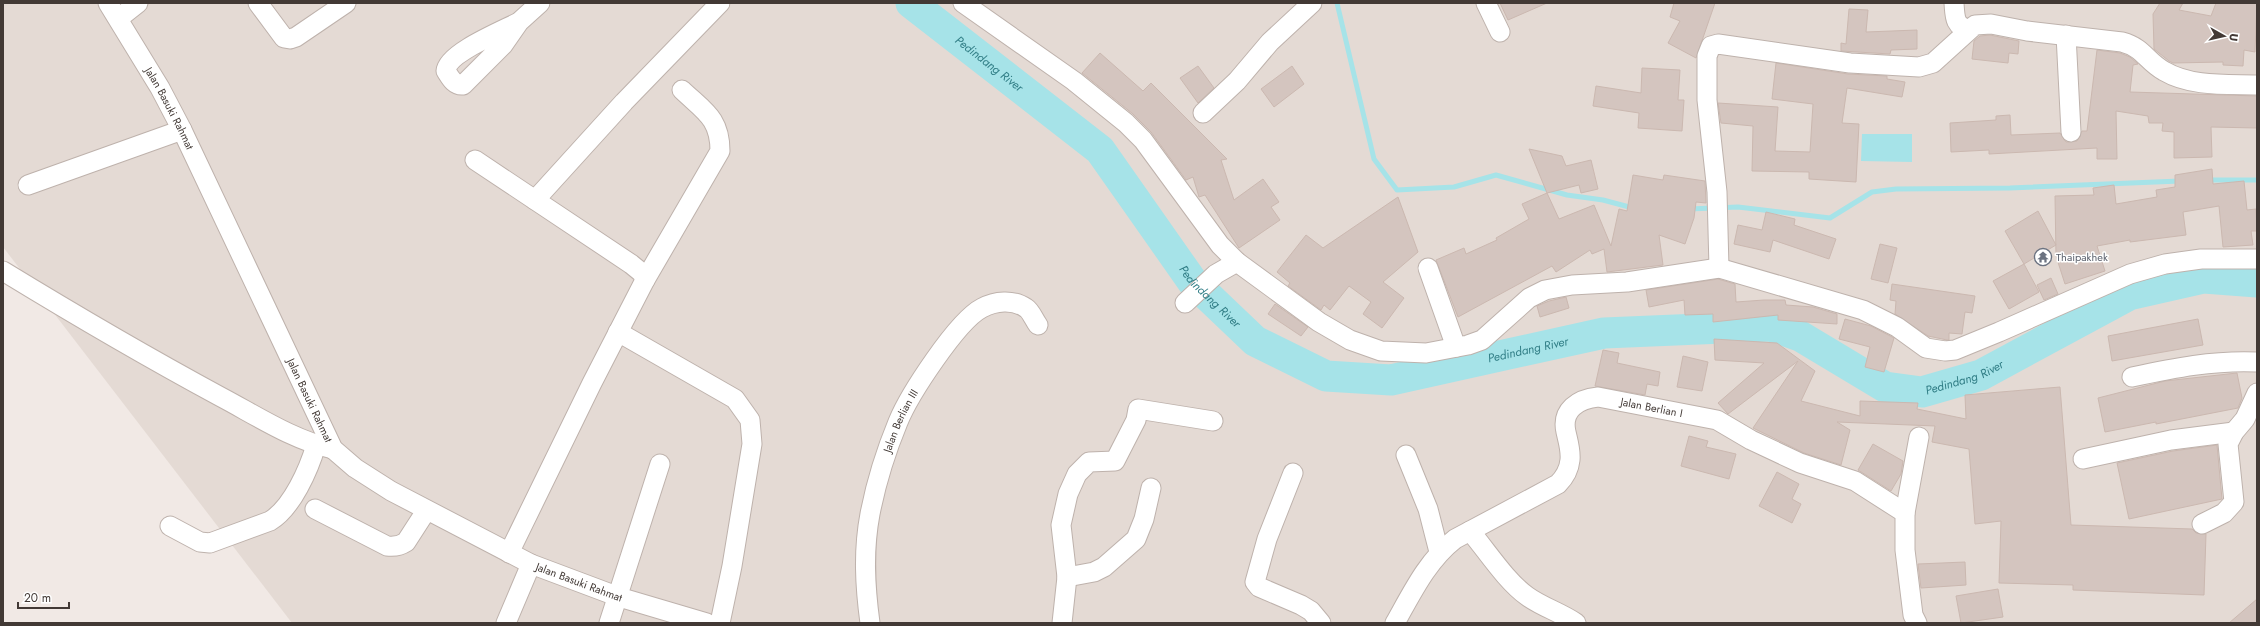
<svg xmlns="http://www.w3.org/2000/svg" width="2260" height="626" font-family="Jost,sans-serif">
  <style>
    .residential { fill: #e4dad4 }
    .water { fill: #a6e3e8 }
    .lines { fill: none; stroke-linecap: round; stroke-linejoin: round }
    .stream { stroke: #a6e3e8; stroke-width: 5 }
    .river { stroke: #a6e3e8; stroke-width: 31 }
    .building { fill: #d4c5bf; stroke: #cbb8b0 }
    .minor-casing { stroke: #beb2ac; stroke-width: 21 }
    .minor { stroke: #fff; stroke-width: 19 }
    .labels { text-anchor: middle; dominant-baseline: central; stroke-width: 3; stroke-linejoin: round; paint-order: stroke }
    .street-label { font-size: 11px; fill: #423935; stroke: #fff }
    .worship-label { font-size: 11px; fill: #5b616d; stroke: #fff; text-anchor: start }
    .water-label { font-size: 12px; font-style: italic; fill: #317e86; stroke: #fff }
  </style>
  <rect width="100%" height="100%" fill="#f1e9e5"/>
  <path class="residential" d="M3 3H2257V623H292L3 247Z"/>
  <path class="water" d="M1862 134H1912V162L1861 161Z"/>
  <g class="lines">
    <path class="stream" d="M1337 3 1374 159 1397 190 1454 187 1496 175 1567 195 1603 200 1633 208
      M2206 180H2257
      M1689 209 1738 207 1830 218 1872 192 1896 189 2010 188 2180 181"/>
    <path class="river" id="s1" d="M911 3 1100 150 1192 281 1255 341 1326 376 1391 380 1604 333 1771 326 1800 336 1885 387 1922 392 1981 375 2129 295 2204 278 2257 282"/>
  </g>
  <path class="building" d="M1500 3H1547L1508 20Z
    M1674 3H1715L1696 58 1668 43 1680 21 1670 17Z
    M2160 3H2183L2179 10 2211 16 2216 3H2257L2255 52 2244 50 2243 66 2223 65V62L2173 63 2169 61 2154 49 2153 14Z
    M1849 9 1868 10 1866 32 1917 30V49L1891 50 1890 54 1841 51V43L1846 44Z
    M1990 35 2019 41 2018 54 2009 53 2008 63 1972 59 1974 41 1980 36Z
    M2097 50 2120 53 2130 57 2138 64 2133 65 2130 92 2257 96V128L2211 127 2212 157 2174 158V132L2162 131 2163 123H2149L2148 116 2116 111 2117 159H2097V148L1989 154V150L1951 152 1950 123 1996 120V116L2010 115 2011 135 2060 133 2066 142 2077 141 2082 131H2087Z
    M1100 53 1143 91 1151 83 1227 159 1221 160 1234 200 1263 179 1279 202 1271 207 1280 220 1239 248 1205 195 1199 197 1193 177 1186 180 1151 132 1133 114 1082 73Z
    M1776 63 1848 74 1887 76V79L1905 82 1902 97 1847 88 1842 123 1859 124 1856 182 1809 179V172L1752 171 1753 126 1721 123 1718 103 1778 107 1775 151 1810 152 1813 104 1772 99Z
    M1198 66 1214 88 1198 103 1180 78Z
    M1292 66 1304 84 1274 107 1261 89Z
    M1642 68 1680 70 1678 100H1684L1682 131 1638 128 1639 113 1593 106 1596 86 1641 93Z
    M1529 149 1562 156 1566 166 1591 160 1598 189 1581 193 1579 185 1547 193Z
    M2212 169 2213 184 2244 181 2247 210 2256 209 2257 231H2251L2253 245 2223 247 2219 206 2183 212 2186 235 2130 242V240L2097 246 2105 271 2065 284 2056 256 2055 196 2094 195 2093 188 2114 185 2116 204 2157 197 2156 190 2175 187V175Z
    M1633 175 1663 180 1664 175 1705 181 1706 203 1696 202 1694 218 1685 244 1659 235 1663 265 1607 272 1604 249 1592 254 1590 250 1556 272 1552 266 1458 317 1436 260 1464 248 1466 254 1497 240 1496 238 1529 219 1522 204 1547 193 1559 219 1594 205 1611 246 1619 209 1627 211Z
    M1398 197 1418 252 1383 282 1404 298 1382 328 1363 314 1371 302 1349 286 1330 310 1324 305 1321 310 1288 286 1290 283 1277 272 1306 235 1323 248Z
    M2038 211 2056 245 2024 264 2005 231Z
    M1766 212 1795 219 1794 225 1836 239 1829 259 1773 240 1770 252 1734 244 1738 225 1762 230Z
    M1880 244 1897 248 1888 283 1871 279Z
    M2024 264 2039 292 2009 309 1993 281Z
    M2051 278 2058 294 2044 300 2037 285Z
    M1718 279 1735 284 1736 302 1764 300H1785L1786 305 1813 307 1837 314V324L1778 320V315L1713 322V314L1685 315 1684 300 1649 307 1646 290Z
    M1892 284 1975 296 1972 313 1965 312 1962 334 1949 333V340H1947L1928 336 1895 314 1896 301 1890 300Z
    M1566 297 1569 308 1540 317 1537 306 1549 301Z
    M1275 304 1308 327 1301 336 1268 314Z
    M1845 319 1871 326 1894 338 1884 372 1865 367 1870 347 1839 339Z
    M2198 319 2203 345 2112 361 2108 336Z
    M1714 339 1777 343 1815 371 1801 401 1860 416V401L1918 403 1917 409 1966 419 1965 395 2060 387 2071 525 2192 529 2196 533 2206 534 2204 595 2073 590V585L1999 583 2001 521 1975 524 1969 449 1932 442 1935 426 1837 422 1850 430 1841 465 1804 453 1753 428 1798 361 1728 414 1718 403 1764 363 1715 360Z
    M1603 350 1619 353 1617 363 1660 372 1658 386 1647 384 1645 395 1595 386Z
    M1683 356 1708 362 1702 391 1677 387Z
    M2237 373 2242 398 2238 408 2156 424V422L2105 432 2098 398 2165 381Z
    M1689 436 1708 441 1706 447 1736 454 1729 479 1681 466Z
    M1873 444 1903 461 1901 474 1891 491 1858 470Z
    M2217 445 2222 499 2129 519 2117 463 2173 451Z
    M1777 472 1799 484 1792 499 1801 504 1792 523 1759 506Z
    M1965 562 1966 585 1921 588 1918 564Z
    M1998 589 2003 617 1961 623 1956 596Z
    M2257 599V623H2229Z"/>
  <g class="lines">
    <g class="minor-casing">
      <g id="minor">
        <path id="s2" d="M108 3 160 88 182 130 333 449 355 468 391 491 531 564 619 597 707 623"/>
        <path d="M258 3 284 38 290 39 296 37 346 3"/>
        <path d="M963 3 1074 81 1126 123 1143 140 1220 245 1237 262 1319 322 1350 340 1381 351 1426 353 1468 345 1482 340 1529 298 1545 290 1572 285 1627 282 1719 268 1863 310 1897 327 1926 348 1945 351 1955 350 1999 332 2130 274 2165 264 2201 259H2257"/>
        <path d="M1486 3 1500 32"/>
        <path d="M1954 3C1955 16 1954 27 1969 29"/>
        <path d="M119 18 138 3"/>
        <path d="M519 22C504 30 447 53 446 71 450 77 454 86 463 85L503 45 519 22 540 3"/>
        <path d="M2066 35 2071 132"/>
        <path d="M1203 113 1237 81 1270 42 1312 3"/>
        <path d="M475 160 631 264 642 273 645 280 592 383 509 553"/>
        <path d="M28 185 182 130"/>
        <path d="M535 200 624 102 720 3"/>
        <path d="M1428 268 1456 347"/>
        <path d="M1719 268 1717 192 1707 100V56L1711 46 1718 44 1850 63 1919 67 1933 63 1975 25 1991 24 2027 31 2122 42C2144 48 2146 61 2164 71 2191 87 2227 84 2257 85"/>
        <path d="M3 271C75 315 147 357 221 397 257 416 293 440 333 449"/>
        <path d="M645 280 720 151C720 118 704 111 682 90"/>
        <path d="M1185 303 1216 274 1237 262"/>
        <path d="M618 332 735 399 750 420 752 444 732 566 720 623"/>
        <path d="M2132 377C2174 368 2214 360 2257 362"/>
        <path d="M1406 455 1428 509 1439 552"/>
        <path d="M2083 459 2171 440 2234 432"/>
        <path d="M1293 473 1267 539 1255 582 1259 587 1301 605 1311 611 1321 623"/>
        <path d="M315 509 387 546C395 547 400 546 406 542L426 511"/>
        <path d="M1905 513 1919 437"/>
        <path d="M2202 524 2224 513 2234 502 2228 444 2234 432 2245 419 2257 393"/>
        <path d="M170 526 200 542 210 543 270 521C292 508 309 469 316 445"/>
        <path d="M1470 531C1487 551 1506 581 1527 596 1542 607 1560 612 1576 623"/>
        <path d="M1067 577 1094 572 1104 567 1136 539 1144 519 1151 488"/>
        <path d="M506 623 531 564"/>
        <path d="M609 623 660 464"/>
        <path id="s3" d="M870 623C865 586 863 551 870 514 876 483 886 451 898 422 909 395 957 321 982 308 995 301 1013 299 1026 308 1031 311 1034 320 1038 325"/>
        <path d="M1062 623 1067 577 1061 525 1068 494 1077 474 1089 462 1115 461 1136 420 1138 409 1213 421"/>
        <path id="s4" d="M1395 623C1412 593 1427 561 1455 539L1558 484C1565 477 1569 470 1570 460 1571 450 1568 441 1566 432 1561 410 1578 399 1598 397L1717 420 1751 440 1800 463 1855 481 1905 513V550L1913 615 1917 623"/>
      </g>
    </g>
    <use href="#minor" class="minor"/>
  </g>
  <defs>
    <g id="temple-ring" transform="scale(0.9)"><circle r="9.5" fill="#fff" stroke="#6b7280" stroke-width="1.5"/><path d="M0-6L5-2H3V0L6.5 2.5H4V6H1.5V3h-3V6H-4V2.5H-6.5L-3 0V-2H-5Z" fill="#6b7280"/></g>
  </defs>
  <g fill-rule="evenodd">
    <use href="#temple-ring" x="2043" y="257"/>
  </g>
  <g class="labels">
    <g class="street-label">
      <text stroke="none"><textPath href="#s2" startOffset="122">Jalan Basuki Rahmat</textPath></text>
      <text stroke="none"><textPath href="#s2" startOffset="446">Jalan Basuki Rahmat</textPath></text>
      <text stroke="none"><textPath href="#s4" startOffset="386">Jalan Berlian I</textPath></text>
      <text stroke="none"><textPath href="#s3" startOffset="208">Jalan Berlian III</textPath></text>
      <text stroke="none"><textPath href="#s2" startOffset="781">Jalan Basuki Rahmat</textPath></text>
    </g>
    <g class="worship-label">
      <text x="2056" y="257">Thaipakhek</text>
    </g>
    <g class="water-label">
      <text stroke="none"><textPath href="#s1" startOffset="99">Pedindang River</textPath></text>
      <text stroke="none"><textPath href="#s1" startOffset="423">Pedindang River</textPath></text>
      <text stroke="none"><textPath href="#s1" startOffset="771">Pedindang River</textPath></text>
      <text stroke="none"><textPath href="#s1" startOffset="1228">Pedindang River</textPath></text>
    </g>
  </g>
  <rect width="2260" height="626" fill="none" stroke="#423935" stroke-width="8"/>
  <g transform="translate(2224 36) rotate(98)" stroke="#ffffff" stroke-width="3" paint-order="stroke">
  <path d="M0-3L7 15L0 10L-7 15Z" fill="#423935"/>
  <text y="-6" font-size="11" font-weight="bold" text-anchor="middle" fill="#423935">U</text>
  </g>
  <path d="M18 602v6h51v-6" fill="none" stroke="#423935" stroke-width="2"/>
  <text x="24" y="602" font-size="12" fill="#423935" stroke="#ffffff" stroke-width="3" paint-order="stroke">20 m</text>
</svg>
